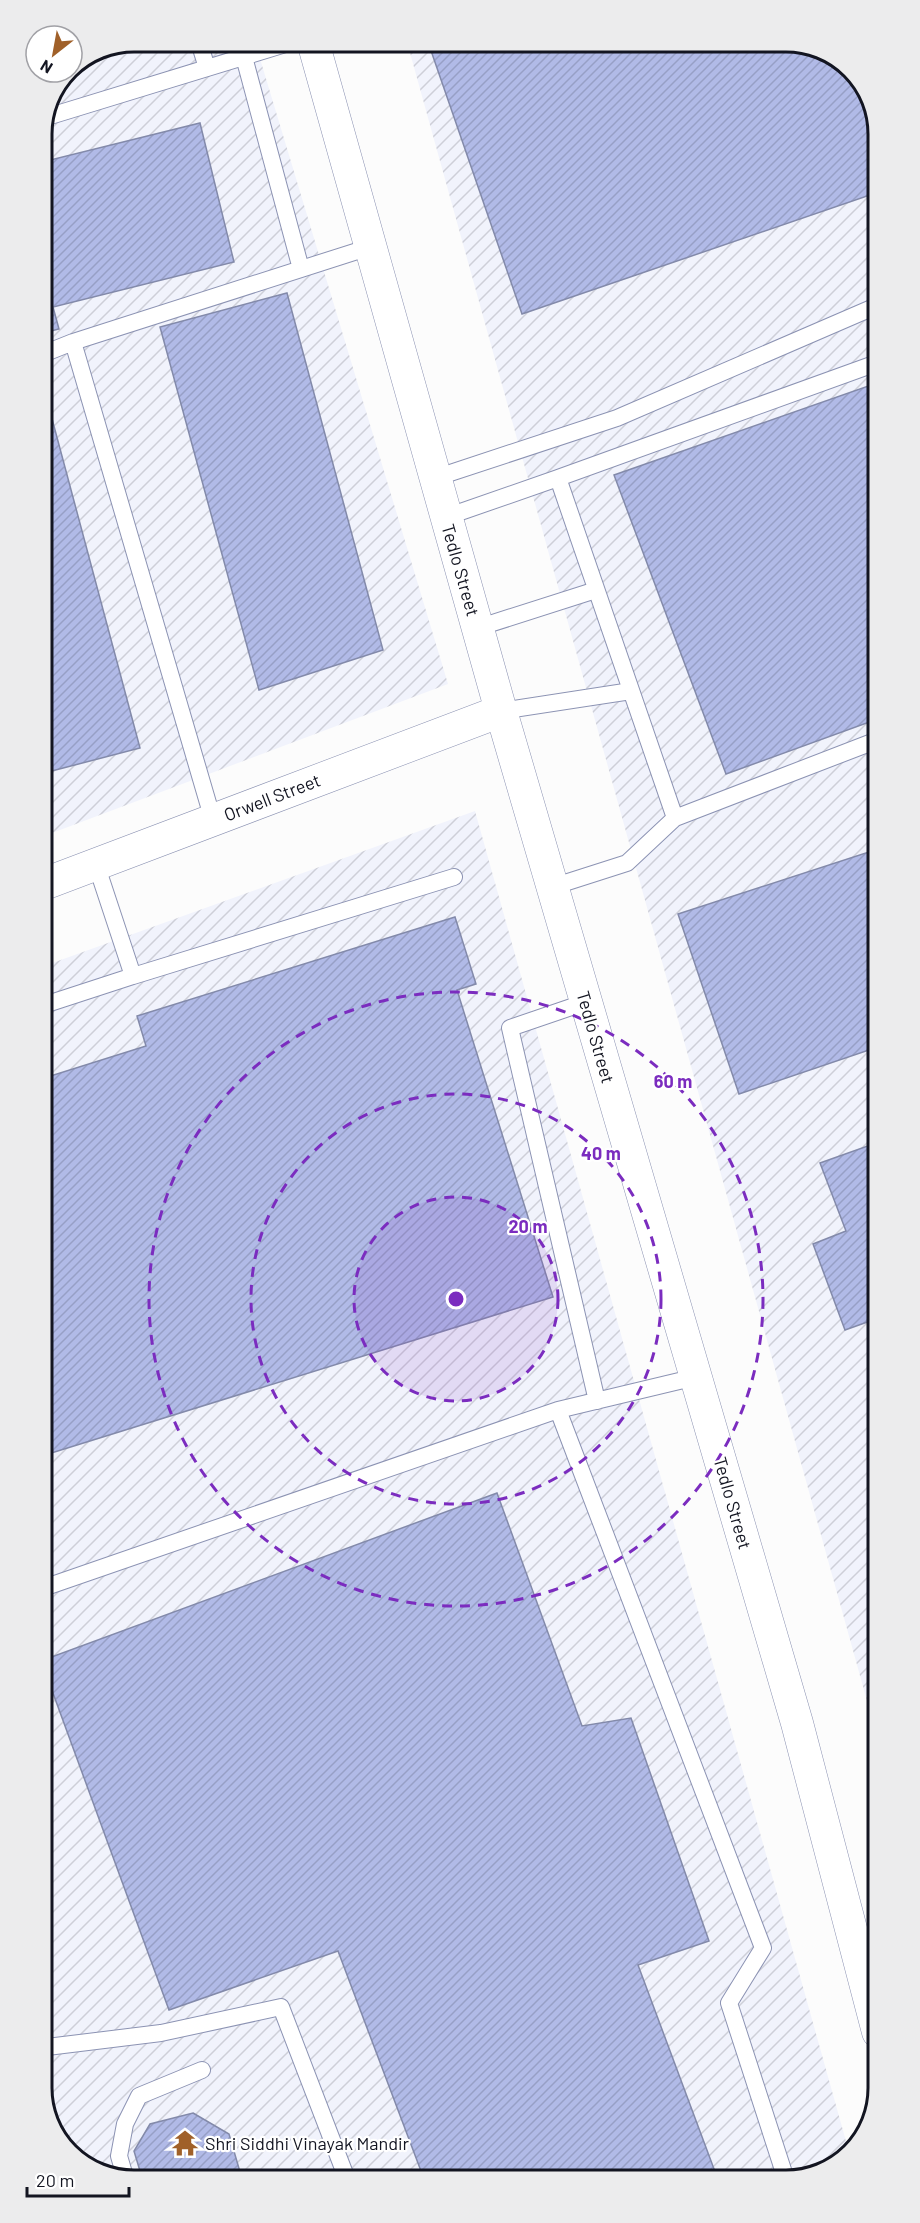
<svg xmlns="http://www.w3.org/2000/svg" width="920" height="2223" font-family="Barlow,sans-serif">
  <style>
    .industrial { fill: url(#industrial-furrows) }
    .building { fill: url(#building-hatch); stroke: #838aaa; stroke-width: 1.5 }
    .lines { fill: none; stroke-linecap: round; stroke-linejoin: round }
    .lane-casing { stroke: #8c93b3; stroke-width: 18 }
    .street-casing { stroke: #8c93b3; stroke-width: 33 }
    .lane { stroke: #fff; stroke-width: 16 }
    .street { stroke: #fff; stroke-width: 32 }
    .ring { fill: none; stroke: #7b2cbf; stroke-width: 3; stroke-dasharray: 10 8 }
    .labels { text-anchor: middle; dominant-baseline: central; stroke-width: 4.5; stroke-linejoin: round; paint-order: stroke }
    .street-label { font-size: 18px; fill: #131521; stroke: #fff }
    .poi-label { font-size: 18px; fill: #131521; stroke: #fff; text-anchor: start }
    .rim { fill: none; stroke: #131521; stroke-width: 3 }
    .centre { fill: #7b2cbf; stroke: #fff; stroke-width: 3 }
    .ring-label { font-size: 18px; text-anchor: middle; font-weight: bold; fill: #7b2cbf; stroke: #fff; stroke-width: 4.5; stroke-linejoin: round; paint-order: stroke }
  </style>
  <defs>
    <pattern id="industrial-furrows" width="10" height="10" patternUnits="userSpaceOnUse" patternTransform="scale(1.5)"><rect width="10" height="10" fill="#f1f3fc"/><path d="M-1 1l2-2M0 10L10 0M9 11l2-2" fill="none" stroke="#cecfd8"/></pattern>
    <pattern id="building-hatch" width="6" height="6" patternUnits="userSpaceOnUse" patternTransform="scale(1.5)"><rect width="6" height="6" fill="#b1bae7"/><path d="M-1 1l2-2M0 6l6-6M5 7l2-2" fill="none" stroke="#979fc6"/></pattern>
  </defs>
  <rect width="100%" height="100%" fill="#fcfcfc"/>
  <path class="industrial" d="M134 42H255L448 684 44 836 42 128 68 72H72V68Z
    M407 42H792L842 61 873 105 877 1737Z
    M475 811 849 2152 815 2176 128 2181 78 2162 47 2118 44 966Z"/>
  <path class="building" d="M428 42H792L842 61 873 105V194L522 314Z
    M200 123 234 262 53 307 59 329 43 333 42 162Z
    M287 293 383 650 259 690 160 327Z
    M874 384 875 720 726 774 614 475Z
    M43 385 140 748 44 773Z
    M875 850V1048L739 1094 678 914Z
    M455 917 476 984 457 990 553 1297 45 1455 44 1078 146 1046 137 1016Z
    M876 1143V1329L873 1320 845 1330 813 1244 846 1231 820 1163Z
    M497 1493 582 1726 631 1718 709 1941 638 1965 717 2177 424 2179 338 1951 169 2010 46 1674V1659Z
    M193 2113 229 2134 240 2172 236 2180 143 2181 134 2151 150 2124Z"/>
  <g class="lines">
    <g class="lane-casing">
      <path id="lane" d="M199 42 207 68
        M244 57 301 269
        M47 117 292 42
        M43 354 73 342
        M435 478 617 418 874 307
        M558 478 874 364
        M446 517 558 478 675 818 627 863 552 887
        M477 628 596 590
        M501 711 631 691
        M675 818 875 741
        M213 820 73 342 370 247
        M96 864 133 976 454 877
        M586 1002 510 1028 597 1401
        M44 1005 133 976
        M558 1410 763 1948 729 2003 785 2176
        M46 1587 558 1410 696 1377
        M47 2047 161 2033 281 2007 347 2179
        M126 2180 119 2156 125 2124 139 2096 202 2070"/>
    </g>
    <g class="street-casing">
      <path id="street" d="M313 42 501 711 797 1723 878 2032
        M44 884 501 711"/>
    </g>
    <use href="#lane" class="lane"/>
    <use href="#street" class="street"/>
  </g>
  <circle cx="456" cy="1299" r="102" fill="#7b2cbf" fill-opacity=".12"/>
  <g class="ring">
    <circle cx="456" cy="1299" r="102"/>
    <circle cx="456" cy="1299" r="205"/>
    <circle cx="456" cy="1299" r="307"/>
  </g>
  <defs>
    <g id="temple-bare" transform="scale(2.07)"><path d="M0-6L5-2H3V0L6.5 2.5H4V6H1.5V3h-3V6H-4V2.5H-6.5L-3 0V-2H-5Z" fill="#a06029" stroke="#fff" stroke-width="2.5" paint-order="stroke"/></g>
  </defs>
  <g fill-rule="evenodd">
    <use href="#temple-bare" x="185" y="2143"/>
  </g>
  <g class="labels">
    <g class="street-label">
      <text transform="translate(461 570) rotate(74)">Tedlo Street</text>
      <text transform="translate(272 797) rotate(-21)">Orwell Street</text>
      <text transform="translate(596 1037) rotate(74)">Tedlo Street</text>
      <text transform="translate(733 1503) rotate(74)">Tedlo Street</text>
    </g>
    <g class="poi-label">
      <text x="205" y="2143">Shri Siddhi Vinayak Mandir</text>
    </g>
  </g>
  <path d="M0 0H920V2223H0ZM134 52H786A82 82 0 0 1 868 134V2088A82 82 0 0 1 786 2170H134A82 82 0 0 1 52 2088V134A82 82 0 0 1 134 52Z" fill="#ececed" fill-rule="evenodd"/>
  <path class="rim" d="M134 52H786A82 82 0 0 1 868 134V2088A82 82 0 0 1 786 2170H134A82 82 0 0 1 52 2088V134A82 82 0 0 1 134 52Z"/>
  <circle cx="456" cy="1299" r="9" class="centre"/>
  <g class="ring-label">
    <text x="673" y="1088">60 m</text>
    <text x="601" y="1160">40 m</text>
    <text x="528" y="1233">20 m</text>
  </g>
  <g transform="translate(54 54) rotate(211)"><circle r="28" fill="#ffffff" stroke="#a1a1a6" stroke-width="1.5"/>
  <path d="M0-4.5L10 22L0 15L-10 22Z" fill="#a06029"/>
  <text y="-9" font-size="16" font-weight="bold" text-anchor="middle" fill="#131521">N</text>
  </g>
  <path d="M27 2187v9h102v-9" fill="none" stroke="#131521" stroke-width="3"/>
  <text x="36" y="2187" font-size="18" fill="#131521" stroke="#ffffff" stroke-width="4.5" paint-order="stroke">20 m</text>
</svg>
